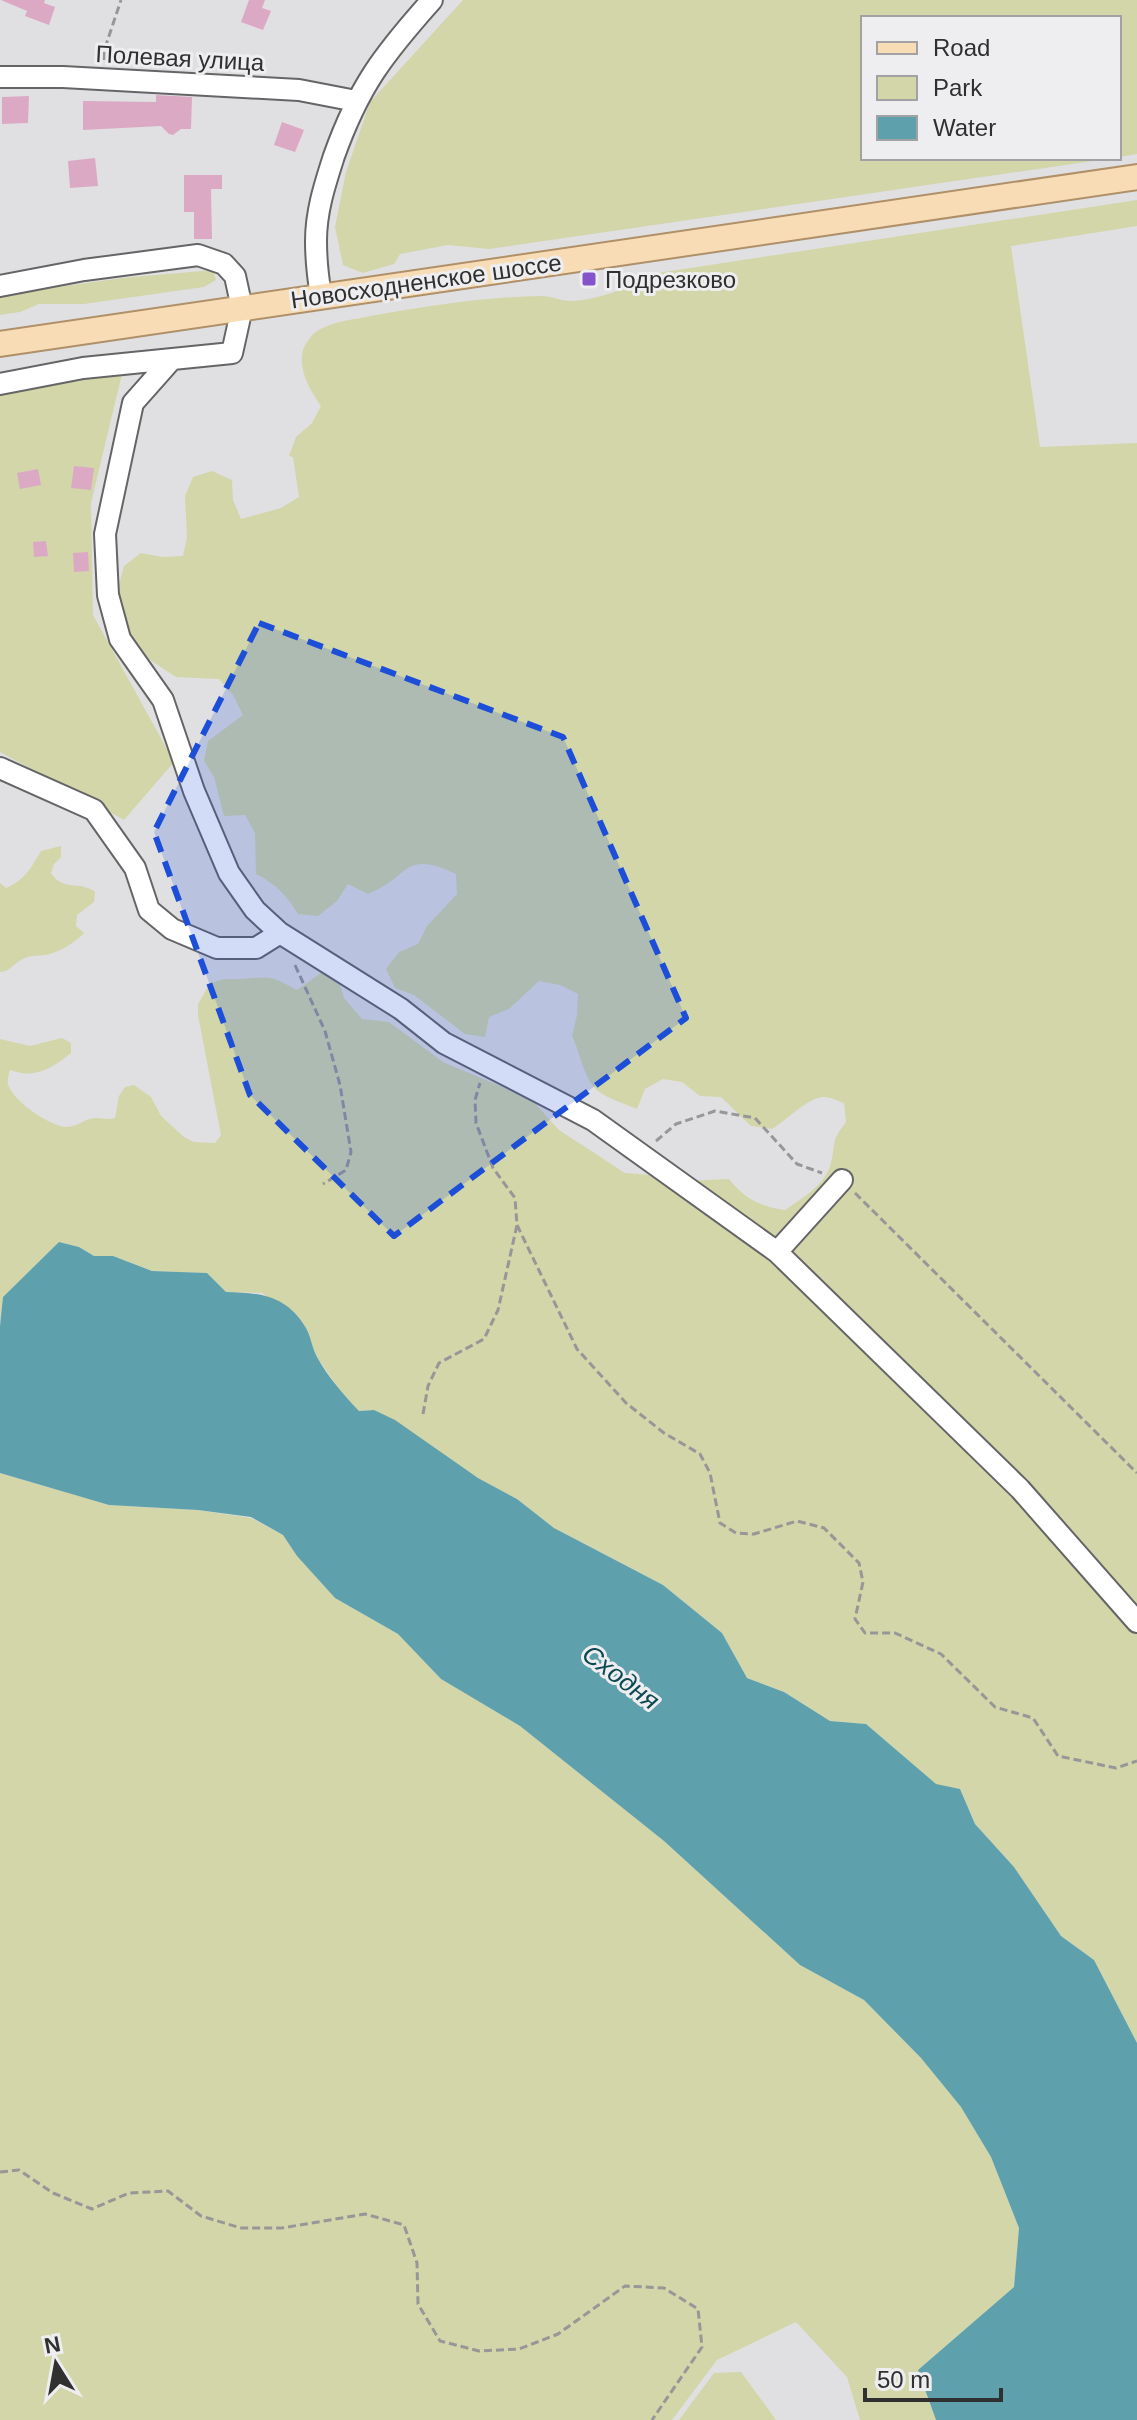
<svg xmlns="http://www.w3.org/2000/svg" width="1137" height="2420" font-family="Helvetica,sans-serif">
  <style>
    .green { fill: #d2d6a9 }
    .water { fill: #5ea1ad }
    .building { fill: #dca9c4 }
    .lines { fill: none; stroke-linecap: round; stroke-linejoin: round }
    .minor-casing { stroke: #656567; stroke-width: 24 }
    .major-casing { stroke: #af9068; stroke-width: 28 }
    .path { stroke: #979798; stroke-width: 3; stroke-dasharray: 8 4; stroke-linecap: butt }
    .minor { stroke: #fff; stroke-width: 20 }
    .major { stroke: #f8dcb6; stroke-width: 24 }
    .marked { fill: #1d4ed8; fill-opacity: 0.2; stroke: #1d4ed8; stroke-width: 6; stroke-dasharray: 16 10; stroke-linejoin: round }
    .poi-dot { fill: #8553cc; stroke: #eeeef0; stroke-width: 3 }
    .labels { text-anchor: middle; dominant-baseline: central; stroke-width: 6; stroke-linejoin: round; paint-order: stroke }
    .street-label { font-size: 24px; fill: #303031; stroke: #eeeef0 }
    .poi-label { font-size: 24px; fill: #303031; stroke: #eeeef0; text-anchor: start }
    .water-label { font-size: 26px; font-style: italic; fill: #0c4952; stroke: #eeeef0 }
  </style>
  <rect width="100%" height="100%" fill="#e0e0e2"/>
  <path class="green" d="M463 0H1137V154L1119 157V18H863V158H1113L489 249 448 245 400 254 394 264 363 273 343 265 335 227 346 172 370 102Z
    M1137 200V226L1011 246 1040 447 1137 443V2043L1094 1960 1061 1936 1014 1867 975 1824 960 1789 936 1785 866 1724 830 1721 784 1692 747 1678 722 1633 663 1585 554 1528 517 1499 478 1478 374 1410 359 1411 342 1393 316 1356 306 1328 262 1293 226 1292 207 1273 152 1271 113 1256H94L79 1247 59 1242 3 1297 0 1326V1039L30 1046 62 1038 71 1043V1053C51 1069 35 1079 10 1070 8 1077 6 1082 10 1089 17 1103 50 1126 66 1127 78 1127 85 1118 96 1118 104 1118 108 1120 115 1118L119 1096 125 1087 134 1085 151 1097 161 1116 184 1137 194 1142 215 1143 221 1135 198 1015V1004L209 985C220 978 227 979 240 979 271 977 269 974 297 990L321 973 339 981 344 998 362 1019 389 1022 443 1062 531 1099 559 1130 625 1173 666 1176 687 1181 729 1179C745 1199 759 1206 785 1210 805 1196 828 1184 832 1158 836 1138 832 1141 846 1122L844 1103C838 1101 830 1097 824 1097 808 1097 786 1121 772 1129L751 1126 721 1097 700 1096 682 1082 663 1079 645 1089 637 1109C626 1104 611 1100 601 1093 584 1083 581 1054 572 1036L577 1015 578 994 560 985 539 981 509 1009 489 1017 485 1037 465 1034 414 995 395 988 386 969 399 952 418 944 427 926 457 894 456 874C402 849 411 877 368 894L348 884 337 901 318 916 298 914C287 896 276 884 256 874L255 833 245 815 224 816 214 777 204 761 208 741 243 715 233 695 219 679 176 677 141 654 124 631 119 585 124 566 141 553 163 557 183 556 187 537 185 496 193 477 212 471 232 480 233 500 241 519 281 508 299 497 293 457 289 456 296 437 312 423 321 406C310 390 298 370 303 350 305 344 312 334 317 331 333 321 353 320 370 316 427 306 483 297 541 296 551 296 561 301 571 301 600 300 626 288 651 274Z
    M213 270 216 280 204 287 84 304H39L20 312 0 315V295L122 278Z
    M118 356 122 374 91 503 93 615 174 762 124 820 0 752V378Z
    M61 846V857L54 864 51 873C63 892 80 880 95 892L94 902 77 915 76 926 84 933C76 942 58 953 46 955 37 956 29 955 21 960 12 965 11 971 0 972V883L6 888C25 880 31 868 41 851Z
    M0 1473 109 1505 198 1510 251 1518 283 1535 297 1556 335 1598 398 1634 441 1679 520 1726 664 1841 800 1965 864 2000 921 2058 961 2107 991 2157 1019 2228 1014 2287 918 2370 936 2420H860L847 2377 796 2322 717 2360 672 2420H0Z
    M741 2372 776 2420H679L714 2373Z"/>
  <path class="water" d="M59 1242 79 1247 94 1256H113L152 1271 207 1273 226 1292C261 1293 286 1295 306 1328 311 1337 312 1348 317 1357 328 1377 344 1395 359 1411L374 1410 395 1420 478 1478 517 1499 554 1528 663 1585 722 1633 747 1678 784 1692 830 1721 866 1724 936 1784 960 1789 975 1824 1014 1867 1061 1936 1094 1960 1137 2043V2420H936L918 2370 1014 2287 1019 2228 991 2157 961 2107 921 2058 864 2000 800 1965 664 1841 520 1726 441 1679 398 1634 335 1598 297 1556 283 1535 251 1517 198 1510 109 1505 0 1473V1326L3 1297Z"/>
  <path class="building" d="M1 0H45L44 3 55 7 49 25 25 16 27 11Z
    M249 0H265L262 8 271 11 263 30 241 22Z
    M156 95 192 97 191 129H181L173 135 169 134 161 126 83 130V101L156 102Z
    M29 96 28 123 2 124V97Z
    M282 122 304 130 295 152 274 145Z
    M95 158 98 186 70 188 68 161Z
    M184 175H222V189H211L212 239H194V212H184Z
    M74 466 94 468 91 490 71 488Z
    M38 469 41 485 20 489 17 473Z
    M46 541 48 556 34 557 33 542Z
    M88 552 89 571 74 572 73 553Z"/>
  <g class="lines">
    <g class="minor-casing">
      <path id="minor" d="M0 77H63L299 90 356 101
        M0 286 84 270 198 255 224 264 235 276 242 308 232 353 83 368 0 384
        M321 296C318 278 316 259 316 241 316 211 325 184 334 156 359 86 383 55 432 0
        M172 359 133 403 105 534 108 595 120 639 163 700 194 791 229 873 255 910 280 933 401 1009 444 1043 593 1120 777 1252 1020 1489 1137 1622
        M0 768 94 810 135 868 149 910 172 929 217 948H256L280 933
        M777 1252 842 1180"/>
    </g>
    <g class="major-casing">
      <path id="major" d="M0 344 1137 177"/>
    </g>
    <path class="path" d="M104 60V51L121 0
      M295 965 325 1031 340 1085 351 1152 346 1170 323 1184
      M656 1141 676 1124 715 1111 755 1118 797 1164 822 1173
      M855 1193 1137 1473
      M517 1225 577 1349 626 1403 664 1433 700 1454 710 1473 720 1523 736 1533 754 1534 797 1521 824 1528 859 1563 863 1582 855 1619 865 1633H895L941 1654 995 1707 1033 1718 1058 1756 1116 1768 1137 1761
      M423 1414 428 1386 439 1363 484 1339 498 1310 517 1225 515 1198 493 1168 476 1123 475 1100 480 1083
      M0 2172 19 2170 53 2193 92 2209 129 2193 168 2191 201 2216 241 2228H282L365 2214 404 2225 417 2263 418 2304 440 2341 479 2351 519 2349 558 2334 625 2286 664 2288 698 2309 702 2347 652 2420"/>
    <use href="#minor" class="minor"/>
    <use href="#major" class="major"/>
  </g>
  <path class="marked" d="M259 623 563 737 686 1018 394 1236 250 1095 154 832Z"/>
  <rect class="poi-dot" x="581" y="271" width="16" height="16" rx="4"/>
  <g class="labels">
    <g class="street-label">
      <text transform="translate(180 58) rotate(3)">Полевая улица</text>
      <text transform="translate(426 281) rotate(-8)">Новосходненское шоссе</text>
    </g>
    <g class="poi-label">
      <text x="605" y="279">Подрезково</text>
    </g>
    <g class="water-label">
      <text transform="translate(621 1677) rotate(37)">Сходня</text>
    </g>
  </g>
  <rect x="861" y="16" width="260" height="144" fill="#eeeef0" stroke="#a2a2a4" stroke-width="2"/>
  <rect x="877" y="42" width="40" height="12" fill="#f8dcb6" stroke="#a2a2a4" stroke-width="2"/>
  <text x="933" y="56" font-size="24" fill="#303031">Road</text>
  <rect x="877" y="76" width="40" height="24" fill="#d2d6a9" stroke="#a2a2a4" stroke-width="2"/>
  <text x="933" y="96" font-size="24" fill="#303031">Park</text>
  <rect x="877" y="116" width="40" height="24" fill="#5ea1ad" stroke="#a2a2a4" stroke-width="2"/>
  <text x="933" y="136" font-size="24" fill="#303031">Water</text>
  <g transform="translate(56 2364) rotate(349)" stroke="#eeeef0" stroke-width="6" paint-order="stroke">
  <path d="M0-6L14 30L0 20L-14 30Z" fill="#303031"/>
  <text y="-12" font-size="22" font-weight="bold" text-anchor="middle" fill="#303031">N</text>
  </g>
  <path d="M865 2388v12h136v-12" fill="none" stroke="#303031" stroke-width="4"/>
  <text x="877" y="2388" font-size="24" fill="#303031" stroke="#eeeef0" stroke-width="6" paint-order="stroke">50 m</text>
</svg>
